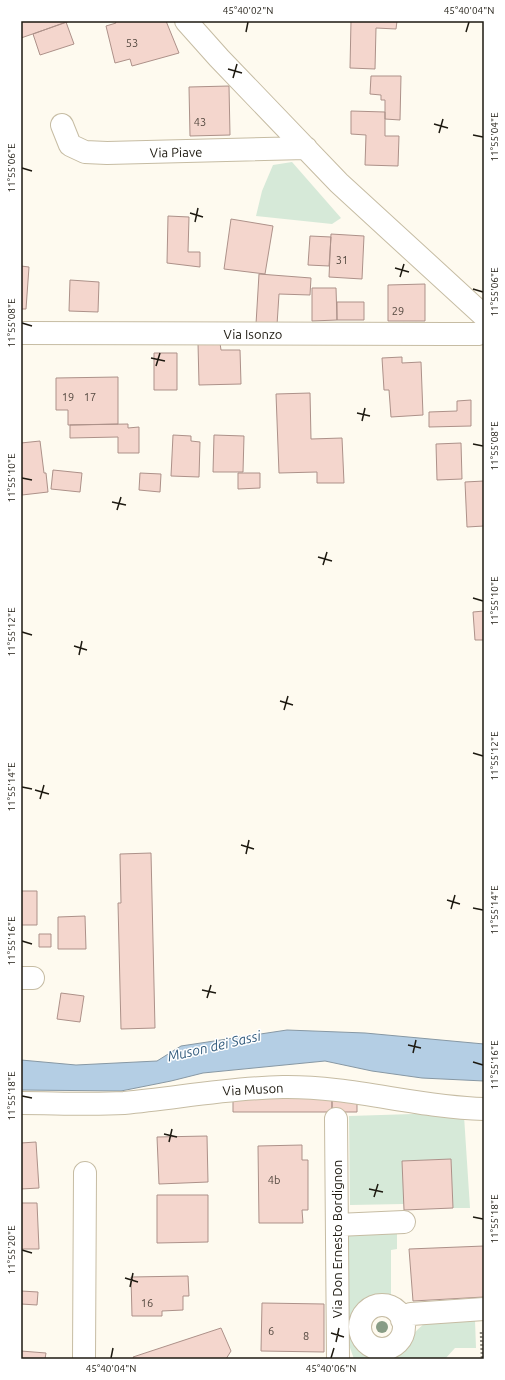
<svg xmlns="http://www.w3.org/2000/svg" width="505" height="1380" font-family="Ubuntu,sans-serif">
  <style>
    .green { fill: #d6e9d8 }
    .water { fill: #b4cee4; stroke: #8798a4 }
    .building { fill: #f4d6cd; stroke: #ad9189 }
    .lines { fill: none; stroke-linecap: round; stroke-linejoin: round }
    .minor-casing { stroke: #c6bca3; stroke-width: 24 }
    .path { stroke: #8f8b81; stroke-width: 2.5; stroke-dasharray: 2 2; stroke-linecap: butt }
    .minor { stroke: #fff; stroke-width: 22 }
    .tree { fill: #889c85 }
    .ticks { fill: none; stroke: #1d1910; stroke-width: 1.5 }
    .labels { text-anchor: middle; dominant-baseline: central; stroke-width: 3; stroke-linejoin: round; paint-order: stroke }
    .number-label { font-size: 11px; fill: #53483f }
    .street-label { font-size: 13px; fill: #1d1910; stroke: #fff }
    .water-label { font-size: 14px; font-style: italic; fill: #335c7d; stroke: #fff }
    .neatline { fill: none; stroke: #1d1910; stroke-width: 1.5 }
    .ticks-label { font-size: 10px; text-anchor: middle; fill: #1d1910 }
  </style>
  <rect width="100%" height="100%" fill="#fefaef"/>
  <path class="green" d="M292 162 341 218 332 224 256 216 262 191 273 165Z
    M445 1113 464 1116 470 1208H453L451 1159 402 1161 404 1204 350 1205 349 1116Z
    M397 1228V1249L391 1250V1300C330 1296 352 1368 387 1355 404 1349 411 1334 424 1324L475 1320 476 1348H455L445 1359H354L349 1345V1230Z"/>
  <path class="water" d="M287 1030 365 1033 484 1044V1081L422 1078 372 1071 325 1061 203 1073 171 1081 121 1091 21 1090V1060L76 1065 157 1061 181 1046Z"/>
  <path class="building" d="M21 21H70L21 38Z
    M115 21H166L179 53 132 66 130 59 115 63 106 26 116 23Z
    M351 21H397L396 29 376 28 375 69 350 68Z
    M66 22 74 44 40 55 33 34Z
    M371 76H401L400 120 385 119V100H381V95L370 94Z
    M229 86 230 135 190 136 189 87Z
    M351 111 385 112V136H399L398 166 365 165 366 135 351 134Z
    M168 216 189 217 188 252H200V267L167 263Z
    M231 219 273 226 265 274 224 269Z
    M331 234 364 236 362 279 329 277Z
    M310 236 331 237 329 266 308 265Z
    M21 266 29 267 26 309H21Z
    M259 274 311 278 310 295 279 294 277 325 256 324Z
    M70 280 99 282 98 312 69 311Z
    M425 284V321H388V285Z
    M312 288H336L337 320 312 321Z
    M337 302H364V320H337Z
    M198 343H220L221 350H240L241 384 199 385Z
    M154 353H177V390H154Z
    M402 357V363L421 362 423 415 391 417 389 390H384L382 358Z
    M118 377V424L68 425V410H56V378Z
    M310 393 311 439 342 438 344 483H317V472L279 473 276 394Z
    M471 400V426L429 427V412L457 411V401Z
    M128 424V428L139 427V453H118V437L70 438V425Z
    M173 435 191 436V441L200 442 199 477 171 476Z
    M214 435 244 436 243 472H213Z
    M40 441 44 473H46L48 492 22 495 21 443Z
    M461 443 462 479 437 480 436 444Z
    M53 470 82 473 80 492 51 489Z
    M140 473 161 474 160 492 139 490Z
    M238 473H260V488L238 489Z
    M484 481V526L467 527 465 482Z
    M484 611V640H475L473 612Z
    M151 853 155 1028 121 1029 118 903H121L120 854Z
    M21 891H37V925H21Z
    M85 916 86 949H58V917Z
    M39 934H51V947H39Z
    M61 993 84 996 80 1022 57 1019Z
    M233 1096 332 1097V1112H233Z
    M357 1096V1112H332V1097Z
    M207 1136 208 1182 159 1184 157 1137Z
    M36 1142 39 1188 21 1189V1143Z
    M302 1145V1160H308V1210H302L303 1223H259L258 1146Z
    M451 1159 453 1208 404 1210 402 1161Z
    M157 1195H208V1242L157 1243Z
    M21 1203H37L39 1249H21Z
    M484 1246V1297L413 1301 409 1249Z
    M188 1276 189 1296H183V1310L162 1311V1316H132L131 1277Z
    M21 1291 38 1292 37 1305 21 1304Z
    M262 1303 324 1304V1352L261 1351Z
    M221 1328 231 1351 226 1359H134L133 1357Z
    M21 1351 46 1353 45 1359H21Z"/>
  <g class="lines">
    <g class="minor-casing">
      <path id="minor" d="M186 21 219 58 339 183 484 316
        M62 125 70 145 85 152 107 153 306 148
        M21 333 448 334H478L484 332
        M21 978H33
        M21 1103C55 1103 90 1105 124 1103 177 1098 229 1088 283 1087 351 1086 416 1107 484 1109
        M336 1119 338 1359
        M337 1225 404 1222
        M360 1327a22 22 0 1 1 44 0a22 22 0 1 1-44 0Z
        M402 1320 411 1314 484 1309
        M84 1359 85 1173"/>
    </g>
    <path class="path" d="M481 1332 482 1359"/>
    <use href="#minor" class="minor"/>
  </g>
  <circle class="tree" cx="382" cy="1327" r="6"/>
  <path class="ticks" d="M246 32 248 22M466 32 469 22M228 69 242 73M233 78 237 64M434 124 448 128M439 133 443 119M473 135 483 137M22 168 32 171M190 213 203 217M195 222 198 208M395 268 409 272M400 277 404 264M473 289 483 292M22 323 32 326M151 358 165 361M156 366 160 353M357 413 370 416M362 421 365 408M473 444 483 446M22 478 32 480M112 502 126 505M117 510 121 497M318 557 332 561M323 565 327 552M473 598 483 601M22 632 32 635M74 646 87 650M79 655 82 641M280 701 293 705M284 710 288 696M473 753 483 756M22 787 32 789M35 790 49 794M40 799 44 785M241 845 254 849M246 854 249 840M447 900 460 904M473 908 483 910M451 909 455 895M22 941 32 944M202 990 216 993M207 998 211 985M408 1045 421 1048M413 1053 416 1040M473 1062 483 1065M22 1096 32 1098M164 1134 177 1137M169 1142 172 1129M369 1189 383 1192M374 1197 378 1184M473 1217 483 1219M22 1250 32 1253M125 1278 138 1282M130 1287 133 1273M331 1333 344 1337M336 1342 339 1328M111 1358 113 1348M331 1358 334 1348"/>
  <g class="labels">
    <g class="number-label">
      <text x="132" y="43">53</text>
      <text x="200" y="122">43</text>
      <text x="342" y="260">31</text>
      <text x="398" y="311">29</text>
      <text x="68" y="397">19</text>
      <text x="90" y="397">17</text>
      <text x="274" y="1180">4b</text>
      <text x="147" y="1303">16</text>
      <text x="271" y="1331">6</text>
      <text x="306" y="1336">8</text>
    </g>
    <g class="street-label">
      <text transform="translate(176 152) rotate(-1)">Via Piave</text>
      <text x="253" y="334">Via Isonzo</text>
      <text transform="translate(253 1089) rotate(-3)">Via Muson</text>
      <text transform="translate(337 1239) rotate(-90)">Via Don Ernesto Bordignon</text>
    </g>
    <g class="water-label">
      <text transform="translate(214 1046) rotate(-13)">Muson dei Sassi</text>
    </g>
  </g>
  <rect width="505" height="1380" fill="none" stroke="#ffffff" stroke-width="44"/>
  <rect x="22" y="22" width="461" height="1336" class="neatline"/>
  <g class="ticks-label">
    <text x="248" y="14">45°40'02"N</text>
    <text x="469" y="14">45°40'04"N</text>
    <text transform="translate(494 137) rotate(-90)" y="4">11°55'04"E</text>
    <text transform="translate(11 168) rotate(-90)" y="4">11°55'06"E</text>
    <text transform="translate(494 292) rotate(-90)" y="4">11°55'06"E</text>
    <text transform="translate(11 323) rotate(-90)" y="4">11°55'08"E</text>
    <text transform="translate(494 446) rotate(-90)" y="4">11°55'08"E</text>
    <text transform="translate(11 478) rotate(-90)" y="4">11°55'10"E</text>
    <text transform="translate(494 601) rotate(-90)" y="4">11°55'10"E</text>
    <text transform="translate(11 632) rotate(-90)" y="4">11°55'12"E</text>
    <text transform="translate(494 756) rotate(-90)" y="4">11°55'12"E</text>
    <text transform="translate(11 787) rotate(-90)" y="4">11°55'14"E</text>
    <text transform="translate(494 910) rotate(-90)" y="4">11°55'14"E</text>
    <text transform="translate(11 941) rotate(-90)" y="4">11°55'16"E</text>
    <text transform="translate(494 1065) rotate(-90)" y="4">11°55'16"E</text>
    <text transform="translate(11 1096) rotate(-90)" y="4">11°55'18"E</text>
    <text transform="translate(494 1219) rotate(-90)" y="4">11°55'18"E</text>
    <text transform="translate(11 1250) rotate(-90)" y="4">11°55'20"E</text>
    <text x="111" y="1372">45°40'04"N</text>
    <text x="331" y="1372">45°40'06"N</text>
  </g>
</svg>
